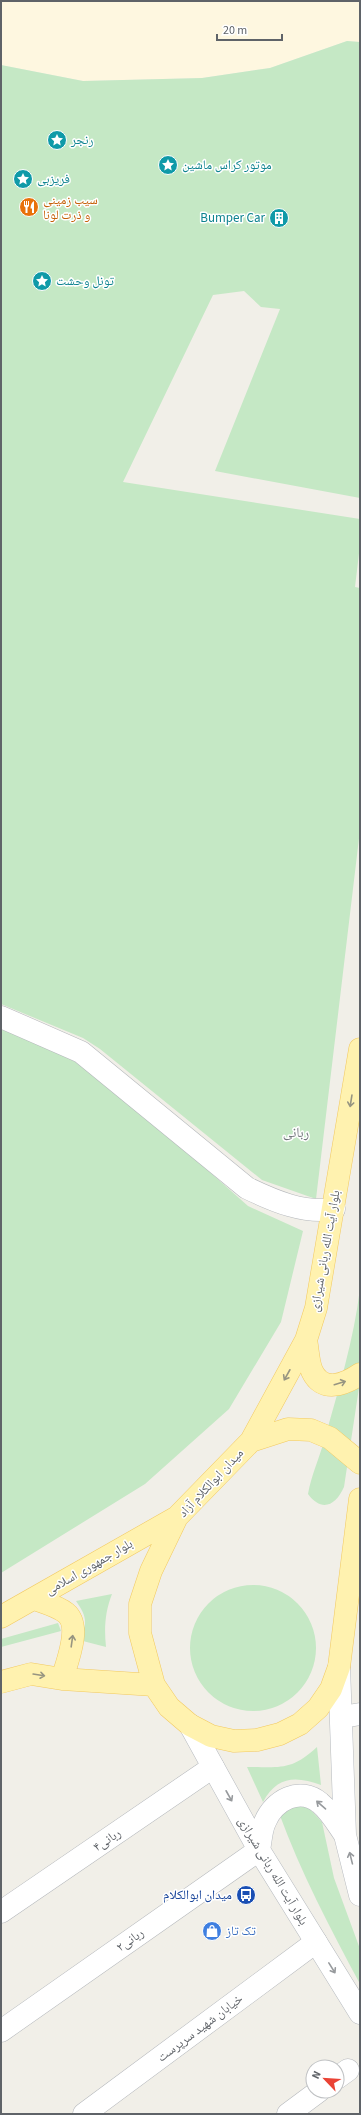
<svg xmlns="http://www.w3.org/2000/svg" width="361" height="2115" font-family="'Source Sans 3','Noto Naskh Arabic',sans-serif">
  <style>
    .commercial { fill: #fef7e0 }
    .green { fill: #c5e8c5 }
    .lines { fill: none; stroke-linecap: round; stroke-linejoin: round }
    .street-casing { stroke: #b5b8bc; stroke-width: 23 }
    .secondary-casing { stroke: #b6babf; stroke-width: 23 }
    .primary-casing { stroke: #f2c960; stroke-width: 23 }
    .street { stroke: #fff; stroke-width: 22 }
    .secondary { stroke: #fff; stroke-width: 22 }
    .primary { stroke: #fff2af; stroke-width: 22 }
    .oneway { stroke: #979581 }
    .oneway2 { stroke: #979a9d }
    .labels { text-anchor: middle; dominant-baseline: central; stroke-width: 3; stroke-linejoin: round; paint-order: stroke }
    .culture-label { font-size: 13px; fill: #0d838f; stroke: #fff; text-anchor: start }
    .food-label { font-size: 13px; fill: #c56008; stroke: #fff; text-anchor: start }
    .street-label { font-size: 13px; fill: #5f6368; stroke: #fff }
    .transit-label { font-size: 13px; fill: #164399; stroke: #fff; text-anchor: end }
    .shop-label { font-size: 13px; fill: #366cbe; stroke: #fff; text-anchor: start }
    .neighbourhood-label { font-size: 14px; fill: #70757a; stroke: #fff }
  </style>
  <rect width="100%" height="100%" fill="#f1efe8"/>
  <path class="commercial" d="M1 1H360V42L347 41 270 68 202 78 83 81 1 65Z"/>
  <path class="green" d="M347 41 360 42V498L215 471 280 309 261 307 244 291 213 295 123 482 360 519V545L355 587 360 588V830L316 1199 262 1180 100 1049 83 1038 1 1004V65L83 81 202 78 270 68Z
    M1 1027 47 1046 104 1078 248 1206 303 1231 281 1322 229 1409 145 1484 1 1573Z
    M360 1288V1381L344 1487C336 1505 322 1513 308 1494 311 1476 319 1459 324 1441 338 1391 354 1340 360 1288Z
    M190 1648a63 63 0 1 1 126 0a63 63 0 1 1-126 0Z
    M112 1594C105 1612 104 1628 106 1647L79 1640C88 1623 87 1617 76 1601Z
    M58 1623 61 1631 1 1647V1639Z
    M317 1747 321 1785C296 1776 277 1776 263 1802L247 1767C280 1767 291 1771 317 1747Z
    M289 1804 307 1806 322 1822 334 1878 360 1949V1984C330 1928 301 1873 279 1813Z"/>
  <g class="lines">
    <g class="street-casing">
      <path id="street" d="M1 1017 81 1052 247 1188C274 1201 304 1214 334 1209
        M342 1717 360 1714
        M1 1912 213 1767
        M1 2031 259 1850
        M337 2078 348 2070
        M84 2114 316 1942
        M288 2114 319 2091"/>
    </g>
    <g class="secondary-casing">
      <path id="secondary" d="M339 1667 345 1835 360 1895
        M190 1725 259 1850 360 2013
        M259 1850C261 1841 261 1830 265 1822 274 1800 300 1786 320 1803 330 1811 338 1825 345 1835"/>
    </g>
    <g class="primary-casing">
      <path id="primary" d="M306 1340C308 1349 308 1362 312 1371 322 1393 344 1385 360 1374
        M251 1441 306 1340 316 1308 360 1049
        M360 1463 330 1438 311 1430 288 1429 251 1441 177 1517 151 1571 140 1604V1633L154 1685 169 1707 190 1725 211 1736 234 1741 257 1740 280 1734 300 1724 318 1708 331 1689 339 1667 360 1499
        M34 1599C45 1603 57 1606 66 1613 82 1626 67 1662 62 1679
        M1 1617 177 1517
        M1 1682 31 1674 62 1679 154 1685"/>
    </g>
    <use href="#street" class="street"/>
    <use href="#secondary" class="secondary"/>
    <use href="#primary" class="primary"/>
  </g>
  <defs><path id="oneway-shaft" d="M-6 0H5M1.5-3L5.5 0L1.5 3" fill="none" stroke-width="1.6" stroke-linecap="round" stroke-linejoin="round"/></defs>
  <g class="oneway">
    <use href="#oneway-shaft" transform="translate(351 1101) rotate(99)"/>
    <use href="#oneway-shaft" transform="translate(287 1375) rotate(119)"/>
    <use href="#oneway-shaft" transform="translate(340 1383) rotate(-17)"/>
    <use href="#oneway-shaft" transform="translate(72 1641) rotate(-82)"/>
    <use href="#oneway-shaft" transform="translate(39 1675) rotate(9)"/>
  </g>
  <g class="oneway2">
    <use href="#oneway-shaft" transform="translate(229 1796) rotate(61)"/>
    <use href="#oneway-shaft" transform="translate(321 1805) rotate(-139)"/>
    <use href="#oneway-shaft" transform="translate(351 1858) rotate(-104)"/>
    <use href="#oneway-shaft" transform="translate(332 1968) rotate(58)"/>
  </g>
  <defs>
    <g id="sight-disc" transform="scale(1)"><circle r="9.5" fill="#0f9aa8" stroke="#fff"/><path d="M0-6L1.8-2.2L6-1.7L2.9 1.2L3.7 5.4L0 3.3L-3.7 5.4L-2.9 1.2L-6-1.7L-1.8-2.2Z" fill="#fff"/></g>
    <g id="restaurant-disc" transform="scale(1)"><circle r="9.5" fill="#e8710a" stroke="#fff"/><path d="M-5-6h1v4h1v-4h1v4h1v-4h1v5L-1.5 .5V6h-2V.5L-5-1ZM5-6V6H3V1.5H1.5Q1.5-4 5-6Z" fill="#fff"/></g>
    <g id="building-disc" transform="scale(1)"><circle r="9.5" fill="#0f9aa8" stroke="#fff"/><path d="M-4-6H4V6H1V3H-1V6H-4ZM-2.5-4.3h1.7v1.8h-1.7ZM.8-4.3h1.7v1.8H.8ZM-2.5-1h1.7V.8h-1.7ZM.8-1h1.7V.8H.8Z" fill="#fff"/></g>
    <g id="bus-disc" transform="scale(1)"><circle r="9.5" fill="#1a4fb4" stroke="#fff"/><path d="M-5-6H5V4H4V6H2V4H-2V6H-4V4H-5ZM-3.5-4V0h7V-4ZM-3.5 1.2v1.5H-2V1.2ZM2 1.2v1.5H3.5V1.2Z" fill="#fff"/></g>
    <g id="shop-disc" transform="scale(1)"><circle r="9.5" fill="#3f7fe0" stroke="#fff"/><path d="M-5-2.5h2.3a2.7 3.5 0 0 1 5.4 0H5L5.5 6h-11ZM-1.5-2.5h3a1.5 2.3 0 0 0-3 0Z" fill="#fff"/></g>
  </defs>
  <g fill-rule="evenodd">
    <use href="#sight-disc" x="57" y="140"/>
    <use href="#sight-disc" x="168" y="165"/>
    <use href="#sight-disc" x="23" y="179"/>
    <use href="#restaurant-disc" x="29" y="207"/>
    <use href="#building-disc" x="279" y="218"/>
    <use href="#sight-disc" x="42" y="281"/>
    <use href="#bus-disc" x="246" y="1895"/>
    <use href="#shop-disc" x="212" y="1931"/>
  </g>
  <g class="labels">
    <g class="culture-label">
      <text x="71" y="140">رنجر</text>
      <text x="182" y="165">موتور کراس ماشین</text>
      <text x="37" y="179">فریزبی</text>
      <text x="265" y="218" text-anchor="end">Bumper Car</text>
      <text x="56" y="281">تونل وحشت</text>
    </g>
    <g class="food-label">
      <text x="43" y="200">سیب زمینی<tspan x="43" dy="15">و ذرت لونا</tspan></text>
    </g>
    <g class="street-label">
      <text transform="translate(325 1251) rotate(-80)">بلوار آیت الله ربانی شیرازی</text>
      <text transform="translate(211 1483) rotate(-47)">میدان ابوالکلام آزاد</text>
      <text transform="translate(89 1567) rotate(-30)">بلوار جمهوری اسلامی</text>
      <text transform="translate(107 1840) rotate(-34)">ربانی۴</text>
      <text transform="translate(273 1871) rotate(59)">بلوار آیت الله ربانی شیرازی</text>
      <text transform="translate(130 1940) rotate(-35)">ربانی۲</text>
      <text transform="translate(200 2028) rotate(-37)">خیابان شهید سرپرست</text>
    </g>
    <g class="transit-label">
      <text x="232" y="1895">میدان ابوالکلام</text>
    </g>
    <g class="shop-label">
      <text x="226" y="1931">تک تاز</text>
    </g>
    <g class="neighbourhood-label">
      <text x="296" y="1133">ربانی</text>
    </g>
  </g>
  <rect width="361" height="2115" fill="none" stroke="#5f6368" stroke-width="4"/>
  <g transform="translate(325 2079) rotate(295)"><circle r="19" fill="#ffffff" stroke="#bfc1c3"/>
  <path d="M0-3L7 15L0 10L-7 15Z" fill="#ea4335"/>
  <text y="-6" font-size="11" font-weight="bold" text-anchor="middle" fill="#5f6368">N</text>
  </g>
  <path d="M217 34v6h65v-6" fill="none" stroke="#5f6368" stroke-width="2"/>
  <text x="223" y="34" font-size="12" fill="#5f6368" stroke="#ffffff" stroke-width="3" paint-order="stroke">20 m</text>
</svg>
